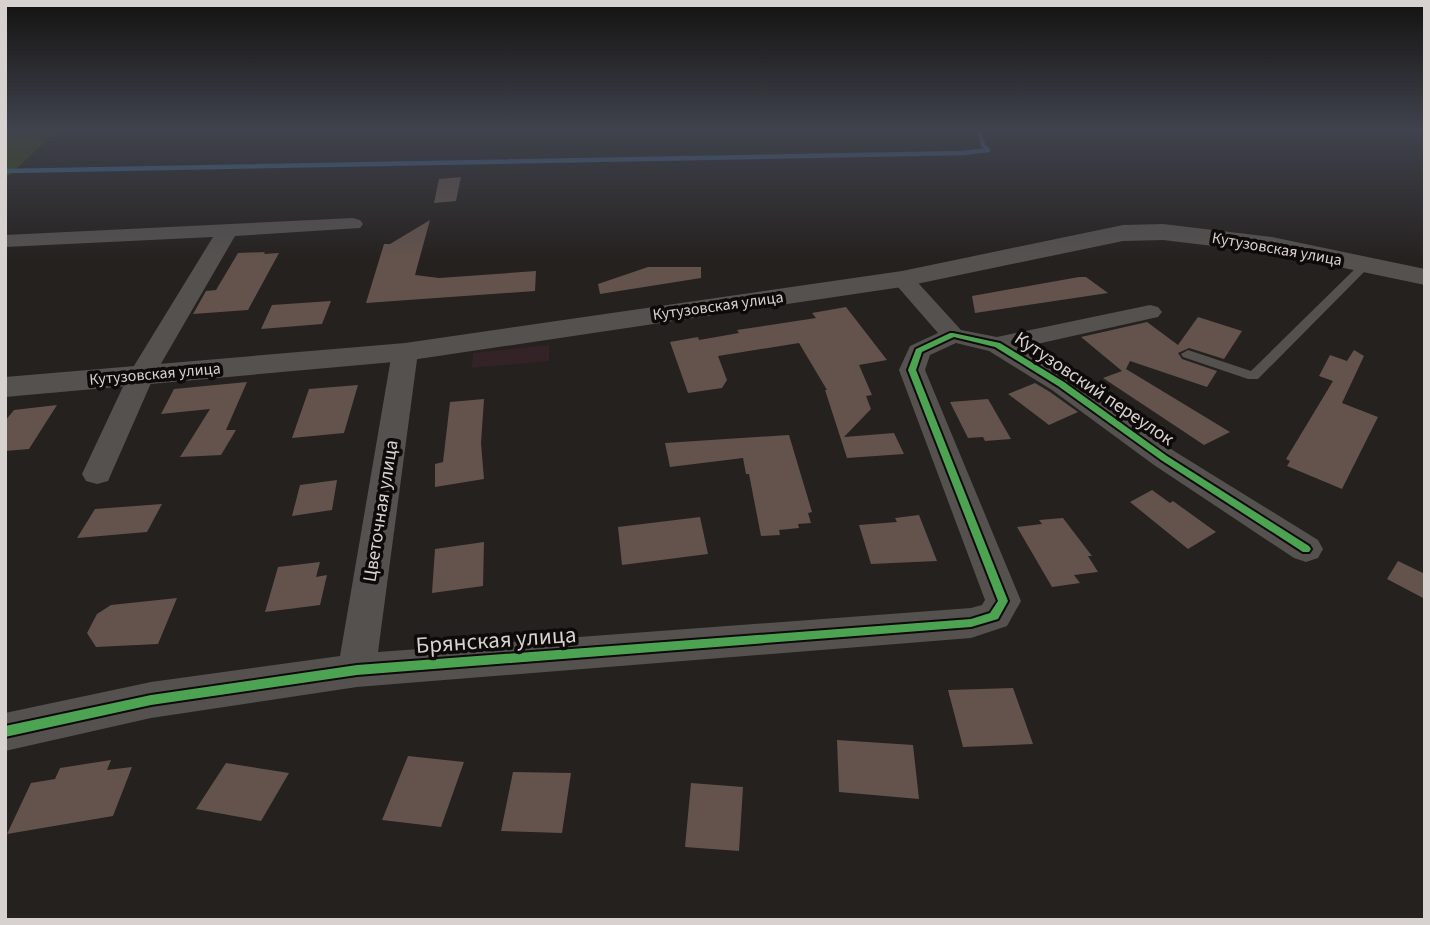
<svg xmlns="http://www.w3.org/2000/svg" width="1430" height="925" font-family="'Source Sans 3',sans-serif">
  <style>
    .commercial { fill: #342326 }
    .forest { fill: #374904 }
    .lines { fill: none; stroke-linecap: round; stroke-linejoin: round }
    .stream { stroke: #3d6b9c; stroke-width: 4.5 }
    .building { fill: #63534c }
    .service { fill: #55514f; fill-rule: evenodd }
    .minor { fill: #55514f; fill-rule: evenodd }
    .tertiary { fill: #55514f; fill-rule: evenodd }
    .cycleway-casing { stroke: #0e0a09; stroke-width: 4 }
    .cycleway { fill: #4ca352; fill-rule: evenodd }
    .labels { text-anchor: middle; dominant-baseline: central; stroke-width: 7; stroke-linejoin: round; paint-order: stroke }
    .far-street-label { font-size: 16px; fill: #d7d1cf; stroke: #0e0a09 }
    .street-label { font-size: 19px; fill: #d7d1cf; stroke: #0e0a09 }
    .near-street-label { font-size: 23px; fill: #d7d1cf; stroke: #0e0a09 }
  </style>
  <rect width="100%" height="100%" fill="#25211f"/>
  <path class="commercial" d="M549 345V361L472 368 473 353Z"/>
  <path class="forest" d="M5 130H58L5 179Z"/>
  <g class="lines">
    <path class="stream" d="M5 171 963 153 988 150 983 145 980 133 983 130"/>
  </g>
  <path class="building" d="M461 177 456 201 434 203 439 179Z
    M430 220 415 275 439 278 536 271 535 291 366 303 384 244H390Z
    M265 252 264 254 279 253 248 310 193 314 206 291 216 290 238 253Z
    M648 267H701V278L600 294 598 284Z
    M1079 277H1086L1108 293 975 313 972 296Z
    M331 301 322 324 261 329 272 305Z
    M846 307 887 360 859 365 872 395 866 396 871 409 844 437 894 433 904 454 847 458 825 390H827L799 343 718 356 727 380 722 388 688 393 670 342 698 337 699 340 739 333 737 330 816 318 812 313Z
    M1198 317 1242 331 1224 359 1189 348 1178 353 1182 359 1217 371 1207 387 1130 361 1126 369 1230 432 1204 445 1103 378 1122 371 1081 337 1147 322 1178 345Z
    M1354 350 1364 356 1342 403 1378 417 1342 489 1287 466 1290 461 1286 459 1333 381 1319 376 1330 355 1347 361Z
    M247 382 226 430H236L221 455 180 457 210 409 161 414 174 389Z
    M1035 383 1050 392 1078 412 1049 425 1008 394Z
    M358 385 344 433 292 438 309 389Z
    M484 399 481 443 484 479 435 487V464L443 462 450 402Z
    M988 399 1011 439 985 441 983 437 968 438 950 402Z
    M57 405 29 449 5 451V421L14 410Z
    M789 435 812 512 808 513 811 523 798 524 799 528 779 530 780 535 761 536 749 474H746L743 458 670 467 665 443Z
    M337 480 332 510 292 516 300 485Z
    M1152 490 1170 503 1173 501 1216 532 1188 549 1130 502Z
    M162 504 147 532 77 538 95 509Z
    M919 515 937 561 871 564 859 525 897 522 895 518Z
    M700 517 708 554 622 565 618 527Z
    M1063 518 1092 556H1088L1098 572 1074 575 1080 583 1052 587 1017 527 1042 524 1039 520Z
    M484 542 483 586 432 593 435 549Z
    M1398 561 1425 574V599L1387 579Z
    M320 562 316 577 327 575 320 605 265 612 278 567Z
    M177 598 158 644 96 647 87 633 97 614 111 605Z
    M1013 688 1033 744 963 747 948 690Z
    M837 740 913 745 919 799 839 792Z
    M408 756 464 762 441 827 382 820Z
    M111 760 107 770 132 767 113 816 7 834 31 783 55 779 60 768Z
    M226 763 289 773 261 821 196 809Z
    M513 772 571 773 562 833 501 831Z
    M691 783 743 787 739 851 685 847Z"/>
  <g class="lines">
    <path class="service" d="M1365 262 1371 265 1369 267 1258 379H1248L1183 357 1181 354 1188 350 1251 371 1361 263Z"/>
    <path class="minor" d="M353 218 360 220 363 224 360 228 235 236 155 374 108 481 97 484 86 481 82 474 129 374 213 237 5 247V235Z
      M902 272 910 274 961 330 997 337 1150 305 1158 307 1162 312 1158 317 1019 348 1070 378 1174 451 1318 540 1323 549 1318 558 1306 562 1294 558 1154 465 1052 390 989 351 956 343 930 355 925 370 1021 601 1007 626 971 638 357 687 151 718 5 751V713L151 682 340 656 392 352 396 347 405 344 414 347 418 352 378 652 971 608 982 605 985 600 899 370 910 346 938 333 891 279 894 274Z"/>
    <path class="tertiary" d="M1163 224 1272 237 1425 269V285L1272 253 1163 240 1123 241 902 287 405 361 5 397V377L405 343 902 271 1123 225Z"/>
    <g class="cycleway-casing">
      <path id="cycleway" d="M950 333H953L1000 343 1064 382 1167 456 1309 546 1311 549 1309 552H1303L1161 460 1058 386 995 347 954 337 922 352 916 370 1008 601 998 619 971 627 357 675 151 705 5 737V726L151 695 357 665 971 619 990 613 998 601 908 370 916 349Z"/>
    </g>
    <use href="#cycleway" class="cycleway"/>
  </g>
  <linearGradient id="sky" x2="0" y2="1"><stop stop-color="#141211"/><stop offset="0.5" stop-color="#40434d"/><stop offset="1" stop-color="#40434d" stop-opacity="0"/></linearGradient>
  <rect width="1430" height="260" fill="url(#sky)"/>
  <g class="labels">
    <g class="far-street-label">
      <text transform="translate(1277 249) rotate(10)">Кутузовская улица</text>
      <text transform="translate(718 306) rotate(-8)">Кутузовская улица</text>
      <text transform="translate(155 374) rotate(-5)">Кутузовская улица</text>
    </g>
    <g class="street-label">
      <text transform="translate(1094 389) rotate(34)">Кутузовский переулок</text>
      <text transform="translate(381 511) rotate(-81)">Цветочная улица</text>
    </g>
    <g class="near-street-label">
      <text transform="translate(496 640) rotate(-4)">Брянская улица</text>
    </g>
  </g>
  <rect width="1430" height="925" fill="none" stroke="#d7d1cf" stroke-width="14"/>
</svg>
